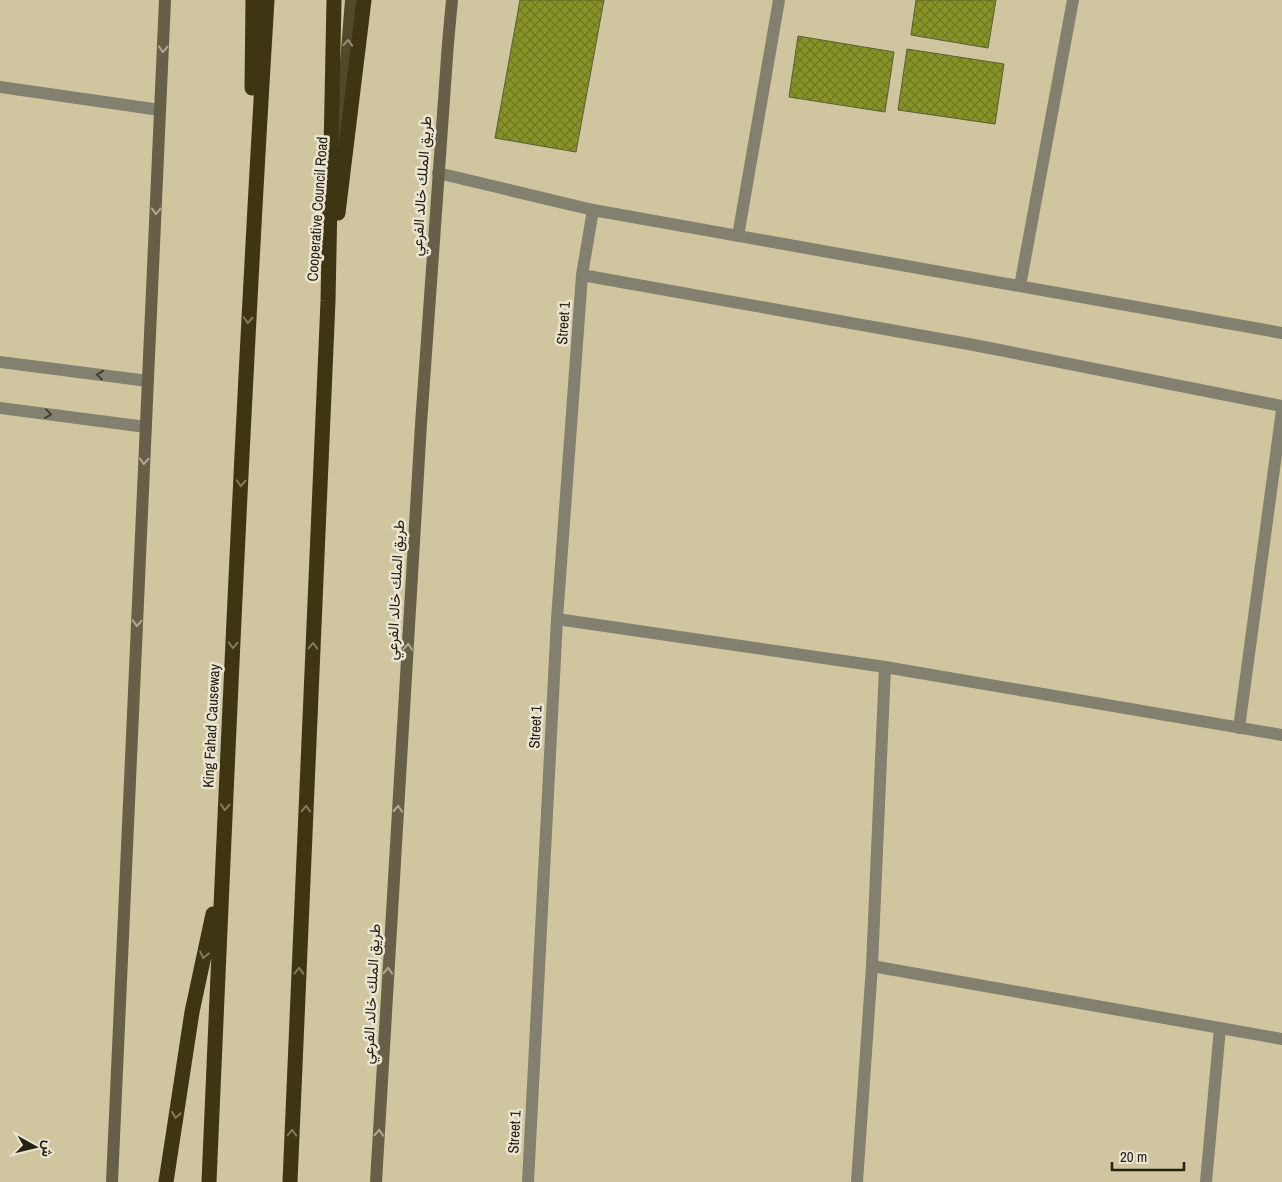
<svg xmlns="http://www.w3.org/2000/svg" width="1282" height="1182" font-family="'Archivo Narrow',Vazirmatn,sans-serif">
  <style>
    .building { fill: url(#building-cross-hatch); stroke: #595e3b }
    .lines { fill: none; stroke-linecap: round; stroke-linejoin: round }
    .minor { stroke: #848070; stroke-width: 12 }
    .secondary { stroke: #666048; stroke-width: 12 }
    .primary { stroke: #50492c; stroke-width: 12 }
    .motorway { stroke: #3e3512; stroke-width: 15 }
    .oneway { stroke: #958f77 }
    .oneway2 { stroke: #afa994 }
    .oneway3 { stroke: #837b5f }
    .oneway4 { stroke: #423e2f }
    .labels { text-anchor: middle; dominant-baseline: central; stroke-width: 5; stroke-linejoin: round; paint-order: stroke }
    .street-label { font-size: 15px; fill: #262213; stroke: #eae5d2 }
  </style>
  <defs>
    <pattern id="building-cross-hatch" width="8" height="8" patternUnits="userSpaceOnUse" patternTransform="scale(1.25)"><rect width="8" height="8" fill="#889327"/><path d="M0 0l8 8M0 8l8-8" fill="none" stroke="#6f7820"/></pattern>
  </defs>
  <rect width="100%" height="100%" fill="#cfc59e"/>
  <path class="building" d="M520 0H604L576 152 495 138Z
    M916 0H996L988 48 911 35Z
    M798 36 894 52 885 112 789 97Z
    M907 49 1004 64 995 124 898 110Z"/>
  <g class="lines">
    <path class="minor" d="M0 87 160 110
      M438 173 593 210 1282 333
      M738 236 779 0
      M582 275 974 345 1282 406
      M1020 286 1073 0
      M0 362 148 381
      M0 408 146 427
      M557 619 885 667 1282 735
      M1239 728 1282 410
      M872 966 1282 1039
      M528 1182 557 619 582 275 593 210
      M857 1182 872 966 885 667
      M1206 1182 1220 1028"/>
    <path class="secondary" d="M112 1182 165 0
      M376 1182 421 424 448 43 452 0"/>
    <path class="primary" d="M340 139 351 0"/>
    <path class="motorway" d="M252 88 253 0
      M338 213 364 0
      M166 1182 192 1012 213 914
      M209 1182C226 788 243 394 267 0
      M290 1182 328 301 334 0"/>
  </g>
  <defs><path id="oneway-chevron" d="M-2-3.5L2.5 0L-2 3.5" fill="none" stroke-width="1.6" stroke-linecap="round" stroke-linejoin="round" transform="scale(1.25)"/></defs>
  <use class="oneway" href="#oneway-chevron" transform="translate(348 43) rotate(-86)"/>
  <g class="oneway2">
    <use href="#oneway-chevron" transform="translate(163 49) rotate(93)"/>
    <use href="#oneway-chevron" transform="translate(156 211) rotate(93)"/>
    <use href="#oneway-chevron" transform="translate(144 461) rotate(93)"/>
    <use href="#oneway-chevron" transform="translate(137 623) rotate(93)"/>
    <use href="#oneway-chevron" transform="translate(408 647) rotate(-87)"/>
    <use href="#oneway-chevron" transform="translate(398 809) rotate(-87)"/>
    <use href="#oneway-chevron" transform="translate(388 971) rotate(-87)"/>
    <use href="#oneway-chevron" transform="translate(379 1133) rotate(-87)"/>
  </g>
  <g class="oneway3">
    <use href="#oneway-chevron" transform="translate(248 320) rotate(93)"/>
    <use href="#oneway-chevron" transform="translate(241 483) rotate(93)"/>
    <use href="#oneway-chevron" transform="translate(233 645) rotate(93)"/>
    <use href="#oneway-chevron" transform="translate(313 646) rotate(-88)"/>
    <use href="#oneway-chevron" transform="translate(225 807) rotate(93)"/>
    <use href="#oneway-chevron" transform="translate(306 809) rotate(-88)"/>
    <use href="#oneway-chevron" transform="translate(204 955) rotate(102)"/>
    <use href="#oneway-chevron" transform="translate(299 971) rotate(-88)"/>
    <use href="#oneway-chevron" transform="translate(176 1115) rotate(99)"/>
    <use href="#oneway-chevron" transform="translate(292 1133) rotate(-88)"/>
  </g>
  <g class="oneway4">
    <use href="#oneway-chevron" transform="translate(100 375) rotate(-173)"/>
    <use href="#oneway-chevron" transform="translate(48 414) rotate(7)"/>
  </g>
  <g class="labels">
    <g class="street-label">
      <text transform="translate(421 186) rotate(-86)">طريق الملك خالد الفرعي</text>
      <text transform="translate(317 209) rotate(-86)">Cooperative Council Road</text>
      <text transform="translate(563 323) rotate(-86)">Street 1</text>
      <text transform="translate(395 590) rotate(-87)">طريق الملك خالد الفرعي</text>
      <text transform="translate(211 726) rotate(-87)">King Fahad Causeway</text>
      <text transform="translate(535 727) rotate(-87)">Street 1</text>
      <text transform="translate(371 994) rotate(-87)">طريق الملك خالد الفرعي</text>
      <text transform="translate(514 1132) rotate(-87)">Street 1</text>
    </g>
  </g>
  <g transform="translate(35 1147) rotate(98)" stroke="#eae5d2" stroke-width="4" paint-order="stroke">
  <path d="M0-4L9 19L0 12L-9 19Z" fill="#262213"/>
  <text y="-8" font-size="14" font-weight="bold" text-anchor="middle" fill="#262213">ش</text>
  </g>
  <path d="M1112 1162v8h72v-8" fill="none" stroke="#262213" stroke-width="2.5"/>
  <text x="1120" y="1162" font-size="15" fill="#262213" stroke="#eae5d2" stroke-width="4" paint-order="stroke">20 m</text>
</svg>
